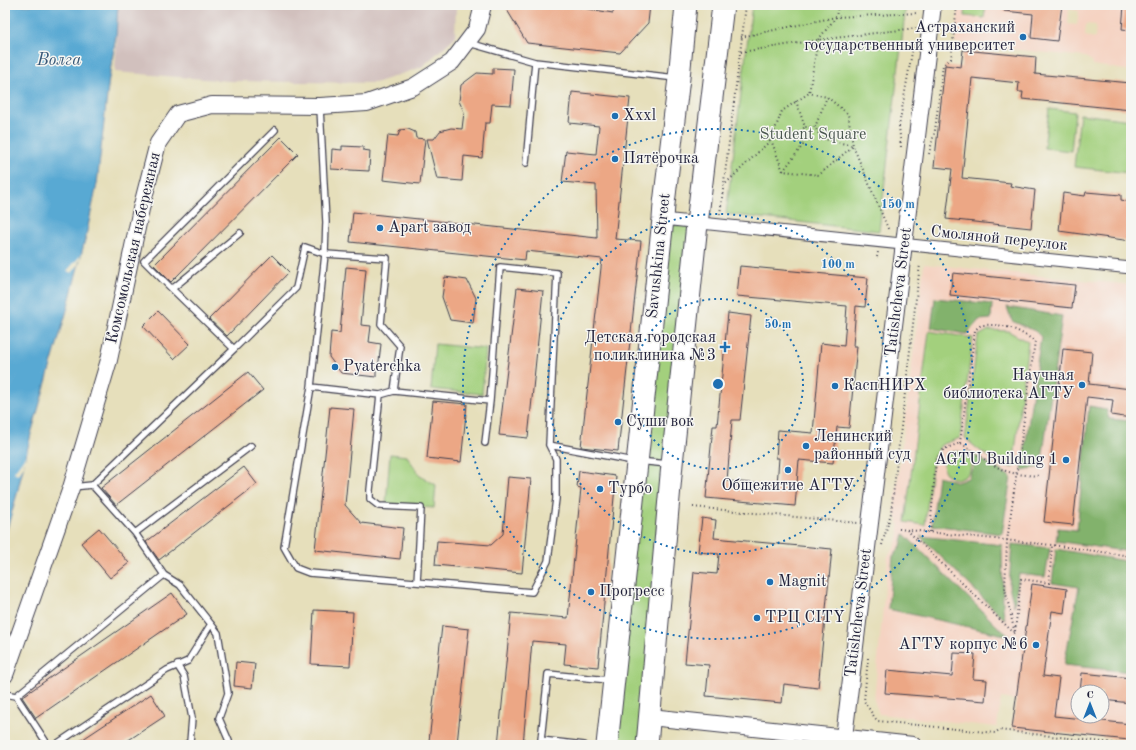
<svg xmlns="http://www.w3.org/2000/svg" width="1136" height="750" font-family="'Old Standard TT',serif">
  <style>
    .built { fill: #f5d3c2; fill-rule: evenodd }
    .industrial { fill: #d1c0bd }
    .green { fill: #a3d07d; stroke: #62795c }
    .forest { fill: #82b26c; stroke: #526a54 }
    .water { fill: #59a9d3; stroke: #3e6687 }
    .pier { fill: #e6dfbb }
    .building { fill: #eca785 }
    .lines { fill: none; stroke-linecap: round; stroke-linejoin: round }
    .lane-casing { stroke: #3f3e4e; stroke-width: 8 }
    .street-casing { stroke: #3f3e4e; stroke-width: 13 }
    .secondary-casing { stroke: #3f3e4e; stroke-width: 18 }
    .highway-casing { stroke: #3f3e4e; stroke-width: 23 }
    .path { stroke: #3f3e4e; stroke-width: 2; stroke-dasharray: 1 3; stroke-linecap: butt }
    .lane { stroke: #fff; stroke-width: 5.5 }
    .street { stroke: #fff; stroke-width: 11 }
    .secondary { stroke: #fff; stroke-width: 16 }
    .highway { stroke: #fff; stroke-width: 21 }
    .ring { fill: none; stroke: #1f6fb2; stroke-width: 2; stroke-dasharray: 2 4 }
    .poi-dot { fill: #1f6fb2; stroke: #f6f6f2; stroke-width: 1.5 }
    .labels { text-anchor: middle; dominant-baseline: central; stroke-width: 3; stroke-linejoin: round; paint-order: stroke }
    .poi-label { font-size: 16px; fill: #22223b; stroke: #f6f6f2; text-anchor: start }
    .park-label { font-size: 16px; fill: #49564f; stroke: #f6f6f2 }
    .street-label { font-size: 16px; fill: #22223b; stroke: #f6f6f2 }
    .water-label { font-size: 17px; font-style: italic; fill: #385878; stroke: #f6f6f2 }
    .centre { fill: #1f6fb2; stroke: #f6f6f2; stroke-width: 2 }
    .ring-label { font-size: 12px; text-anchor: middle; font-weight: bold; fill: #1f6fb2; stroke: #f6f6f2; stroke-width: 3; stroke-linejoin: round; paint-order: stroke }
  </style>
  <rect width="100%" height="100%" fill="#f6f6f2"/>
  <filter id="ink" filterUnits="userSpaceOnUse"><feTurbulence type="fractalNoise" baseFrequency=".025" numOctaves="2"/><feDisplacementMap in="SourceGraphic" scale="8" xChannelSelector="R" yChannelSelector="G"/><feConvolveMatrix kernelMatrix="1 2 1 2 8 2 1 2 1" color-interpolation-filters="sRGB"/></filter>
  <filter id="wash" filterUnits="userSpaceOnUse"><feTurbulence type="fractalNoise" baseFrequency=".012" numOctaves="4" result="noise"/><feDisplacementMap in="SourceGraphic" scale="16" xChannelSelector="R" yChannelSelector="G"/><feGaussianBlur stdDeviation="0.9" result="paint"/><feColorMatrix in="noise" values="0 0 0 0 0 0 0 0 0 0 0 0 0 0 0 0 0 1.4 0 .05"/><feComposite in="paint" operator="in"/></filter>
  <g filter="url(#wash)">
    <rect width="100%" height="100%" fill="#e6dfbb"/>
    <path class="built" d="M959 5H1131V71L1093 65 1092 61 1085 57 955 43ZM1069 9 1079 11 1077 25 1068 24ZM1086 24 1096 25 1095 38 1085 36Z
      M924 264 1131 285V740L1012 728 1016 700 1001 698 997 727 879 714 874 700 888 556 895 547 899 534 898 520 894 511ZM1078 692H1102V716H1078Z"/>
    <path class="industrial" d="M118 5H456L455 37 422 67 375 83 229 81 115 72Z"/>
    <path class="green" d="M752 5H906L879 231 726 214Z
      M966 5H986L984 18 965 16Z
      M1049 109 1075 112 1071 151 1044 148Z
      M1080 114 1131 120V161L1130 173 1074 167Z
      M667 224 691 227 641 745H608Z
      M989 330 1008 331 1028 342 1013 468C993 460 981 453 965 438L978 336Z
      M929 331 973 338 960 438 941 445 933 458 925 525 905 522Z
      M435 344 486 349 482 394 431 389Z
      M943 465a14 14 0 1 1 28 0a14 14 0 1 1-28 0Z
      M390 454 407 456 420 476 436 485 434 508 386 504Z"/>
    <path class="forest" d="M935 298 992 304 991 319 979 320 967 334 931 328Z
      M1007 307 1062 316 1041 467 1022 470 1034 383 1041 337 1035 331 1012 321Z
      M1089 406 1106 409 1109 419 1131 421V552L1056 541 1058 528 1077 530Z
      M967 451 1011 477 1002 534 932 525 938 476 958 482 968 478 974 465Z
      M904 534 997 626 1009 636 888 609 893 556 901 546Z
      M920 536 1002 545 1003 608 1005 620Z
      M1012 544 1050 548 1045 577 1019 574 1014 606 1009 586Z
      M1056 549 1131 562V672L1064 665 1079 587 1052 583Z"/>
    <path class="water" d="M5 5H118L116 36 109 78 97 184 86 236 67 310 31 434 17 494 5 536Z"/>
    <path class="pier" d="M81 255 78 265 72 273 67 271Z
      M26 455 24 466 18 474 14 472Z"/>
    <g id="blocks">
      <path class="building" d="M504 5H564L613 13 614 5H650L648 23 620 53 527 43Z
        M1005 5H1062L1057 41 1031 38 1033 14 1004 11Z
        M1124 5H1131V30L1122 29Z
        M963 50 1036 57 1035 74 1131 83V110L1022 99 1023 92H1018L1019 83 972 78 962 178 1011 183 1010 186 1035 190 1031 228 946 219 952 169 934 167 945 65 961 67Z
        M493 68 514 69 511 105 492 104 490 123H485L482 158 464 156 462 181 437 179 427 139H434L440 131 451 128 462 129 464 112 459 101 461 85 477 73 493 74Z
        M572 92 630 98 615 239 641 241 618 451 581 447 602 259 526 251 525 260 350 242 353 212 597 238 596 185 562 182 566 151 596 154 599 126 569 123Z
        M408 129 415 132 416 138 425 139 420 184 383 180 388 135 398 136 400 130Z
        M281 137 298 154 171 282 154 265Z
        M342 146 363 147V150L370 151 369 171 331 169 332 149 342 150Z
        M1086 192 1121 195V200L1131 202V241L1059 231 1063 193 1085 196Z
        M272 255 289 272 227 336 209 319Z
        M740 266 868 278 865 307 856 306 853 346H857L849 428 837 427 833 463 799 460 795 506 706 498 713 426H717L728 313 751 316 740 420H732L727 481 777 485 779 458H776L778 430 813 433 821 343 844 346 847 306 737 296Z
        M346 267 366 269 361 325 371 326 369 342 381 344 378 369H376V377L341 373 329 357 331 332 340 333Z
        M953 273 1075 285 1072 308 950 295Z
        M445 277 467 280 476 298 473 323 450 320 442 297Z
        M517 288 543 291 528 438 499 435Z
        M158 311 190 344 174 359 143 326Z
        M1063 349 1092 352 1089 384 1131 389V418L1111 415 1113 400 1087 397 1073 525 1044 522Z
        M248 372 263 390 116 505 101 488Z
        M433 401 467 404 461 462 427 458Z
        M330 407 354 409 345 505 361 523 403 528 400 559 315 550Z
        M244 467 257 484 159 560 146 542Z
        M579 471 616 476 598 667 564 664 566 644 532 641 523 745H498L511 613 568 618 581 488 577 487Z
        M508 477 531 479 522 573 435 565 437 541 491 545 503 534Z
        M702 518 716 520 714 538 832 549 818 688 784 684 782 703 706 696 709 665 685 663 694 572 717 574 719 554 698 552Z
        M99 528 129 563 110 578 81 543Z
        M1032 584 1067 589 1064 613 1052 611 1043 676 1059 678 1054 716 1131 724 1129 740 1012 728Z
        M172 593 187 614 36 718 22 697Z
        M314 610 353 612 350 666 311 664Z
        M442 626 469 629 457 744 429 741Z
        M954 653 975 654 973 679 987 680 985 701 885 693 887 670 952 676Z
        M236 662 255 664 252 688 234 686Z
        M1082 673 1131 678V703L1102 700V692H1080Z
        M151 694 165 716 121 745H74Z"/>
    </g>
  </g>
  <g filter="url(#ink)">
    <use href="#blocks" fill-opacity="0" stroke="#3f3e4e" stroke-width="1"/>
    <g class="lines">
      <g class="lane-casing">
        <path id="lane" d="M469 43 535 62 526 163
          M535 62 676 78
          M320 108 326 222 325 254 311 387 284 547 296 568 309 573 532 592 548 561 556 499V459L549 445
          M240 233 172 289 144 261 275 130
          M172 289 234 349 296 288 305 247 325 254 387 258 381 324 400 346 394 391
          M311 387 380 395 394 391 490 401 500 267 557 273 549 445 628 460 668 464
          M380 395 370 490V499L379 506 421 508 417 582
          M485 443 490 401
          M92 485 135 533 251 446
          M73 487 92 485 234 349
          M135 533 164 575 180 585 218 633 228 693 219 718 229 741 228 745
          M177 665 184 676 192 718 190 742 185 745
          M5 694 16 696
          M48 745 16 696 164 575
          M55 745 167 670 188 661 211 624
          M584 745 541 740 548 674 609 680"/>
      </g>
      <g class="street-casing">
        <path id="street" d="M663 219 1131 268"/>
      </g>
      <g class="secondary-casing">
        <path id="secondary" d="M5 675 71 488 109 360 141 209 158 143 178 114 212 105 320 106 367 103 413 87 452 62 477 29 483 5
          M650 717 913 745
          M843 745 933 5"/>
      </g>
      <g class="highway-casing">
        <path id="highway" d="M607 745 663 219 664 204 679 78 686 5
          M647 745 672 464 697 224 723 5"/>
      </g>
      <path class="path" d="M741 37 836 17 918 13
        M741 52 818 40 916 28
        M796 101 805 127H815L821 138 853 146 889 231
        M815 127 827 97
        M771 140 783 171 819 175 853 146 848 114 827 97 809 93
        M901 147 899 126 914 41
        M929 154 935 130 943 65 951 59 957 5
        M783 171 803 145 799 132 805 127
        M723 186 771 140 782 111 809 93 818 40 836 17 838 5
        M720 214 746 5
        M877 257 878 252
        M960 443 975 330 981 325C1007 324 1014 328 1035 341L1007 541 1005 589 1015 634
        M693 507 858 523
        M899 529 1052 545 1131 556
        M907 530 1015 634
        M930 532 936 460 944 449 960 443C977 452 990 466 1009 472 1018 475 1030 475 1040 476
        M882 545 891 513 920 264
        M1015 631 1021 579 1049 583 1052 546
        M868 658 864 701 875 718 878 721 995 733 999 730 1129 745"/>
      <use href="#lane" class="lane"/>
      <use href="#street" class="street"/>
      <use href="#secondary" class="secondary"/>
      <use href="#highway" class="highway"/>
    </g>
  </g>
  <g class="ring">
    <circle cx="718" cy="384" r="85"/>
    <circle cx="718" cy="384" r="170"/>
    <circle cx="718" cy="384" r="255"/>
  </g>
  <g class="poi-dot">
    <circle cx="1023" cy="37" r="4"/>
    <circle cx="615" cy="116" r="4"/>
    <circle cx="615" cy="159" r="4"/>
    <circle cx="380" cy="228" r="4"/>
    <path d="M723 341h4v4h4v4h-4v4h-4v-4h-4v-4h4z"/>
    <circle cx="335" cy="367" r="4"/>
    <circle cx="1082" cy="385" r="4"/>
    <circle cx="835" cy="386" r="4"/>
    <circle cx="618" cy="422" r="4"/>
    <circle cx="806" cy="446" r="4"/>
    <circle cx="1066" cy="460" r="4"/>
    <circle cx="788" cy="470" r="4"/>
    <circle cx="600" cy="489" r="4"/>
    <circle cx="770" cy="582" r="4"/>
    <circle cx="591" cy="592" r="4"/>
    <circle cx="757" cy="618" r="4"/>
    <circle cx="1036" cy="645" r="4"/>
  </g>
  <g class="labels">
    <g class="poi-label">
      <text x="1015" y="28" text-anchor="end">Астраханский<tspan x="1015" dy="18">государственный университет</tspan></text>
      <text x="623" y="116">Xxxl</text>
      <text x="623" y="159">Пятёрочка</text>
      <text x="388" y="228">Apart завод</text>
      <text x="716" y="338" text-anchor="end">Детская городская<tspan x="716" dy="18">поликлиника №3</tspan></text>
      <text x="343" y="367">Pyaterchka</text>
      <text x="1074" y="376" text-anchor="end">Научная<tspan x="1074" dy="18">библиотека АГТУ</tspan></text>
      <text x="843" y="386">КаспНИРХ</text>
      <text x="626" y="422">Суши вок</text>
      <text x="814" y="437">Ленинский<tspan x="814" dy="18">районный суд</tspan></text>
      <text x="1058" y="460" text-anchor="end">AGTU Building 1</text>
      <text x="788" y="486" text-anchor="middle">Общежитие АГТУ</text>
      <text x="608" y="489">Турбо</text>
      <text x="778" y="582">Magnit</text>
      <text x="599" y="592">Прогресс</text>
      <text x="765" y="618">ТРЦ CITY</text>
      <text x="1028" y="645" text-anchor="end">АГТУ корпус №6</text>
    </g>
    <g class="park-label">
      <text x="813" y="135">Student Square</text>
    </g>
    <g class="street-label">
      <text transform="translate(999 239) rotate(6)">Смоляной переулок</text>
      <text transform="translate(134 248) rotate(-77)">Комсомольская набережная</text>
      <text transform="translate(659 256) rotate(-84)">Savushkina Street</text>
      <text transform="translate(899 292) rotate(-83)">Tatishcheva Street</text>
      <text transform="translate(859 613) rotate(-83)">Tatishcheva Street</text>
    </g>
    <g class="water-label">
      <text x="59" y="60">Волга</text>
    </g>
  </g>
  <circle cx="718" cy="384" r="6" class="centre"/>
  <g class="ring-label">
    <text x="898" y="208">150 m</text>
    <text x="838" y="268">100 m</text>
    <text x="778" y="328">50 m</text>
  </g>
  <rect width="1136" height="750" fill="none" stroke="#f6f6f2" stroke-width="20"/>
  <g transform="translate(1090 704)"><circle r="19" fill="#f6f6f2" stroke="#a1a1a9"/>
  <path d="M0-3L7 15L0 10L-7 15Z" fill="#1f6fb2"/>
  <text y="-6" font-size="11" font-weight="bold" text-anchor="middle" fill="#22223b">С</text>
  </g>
</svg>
